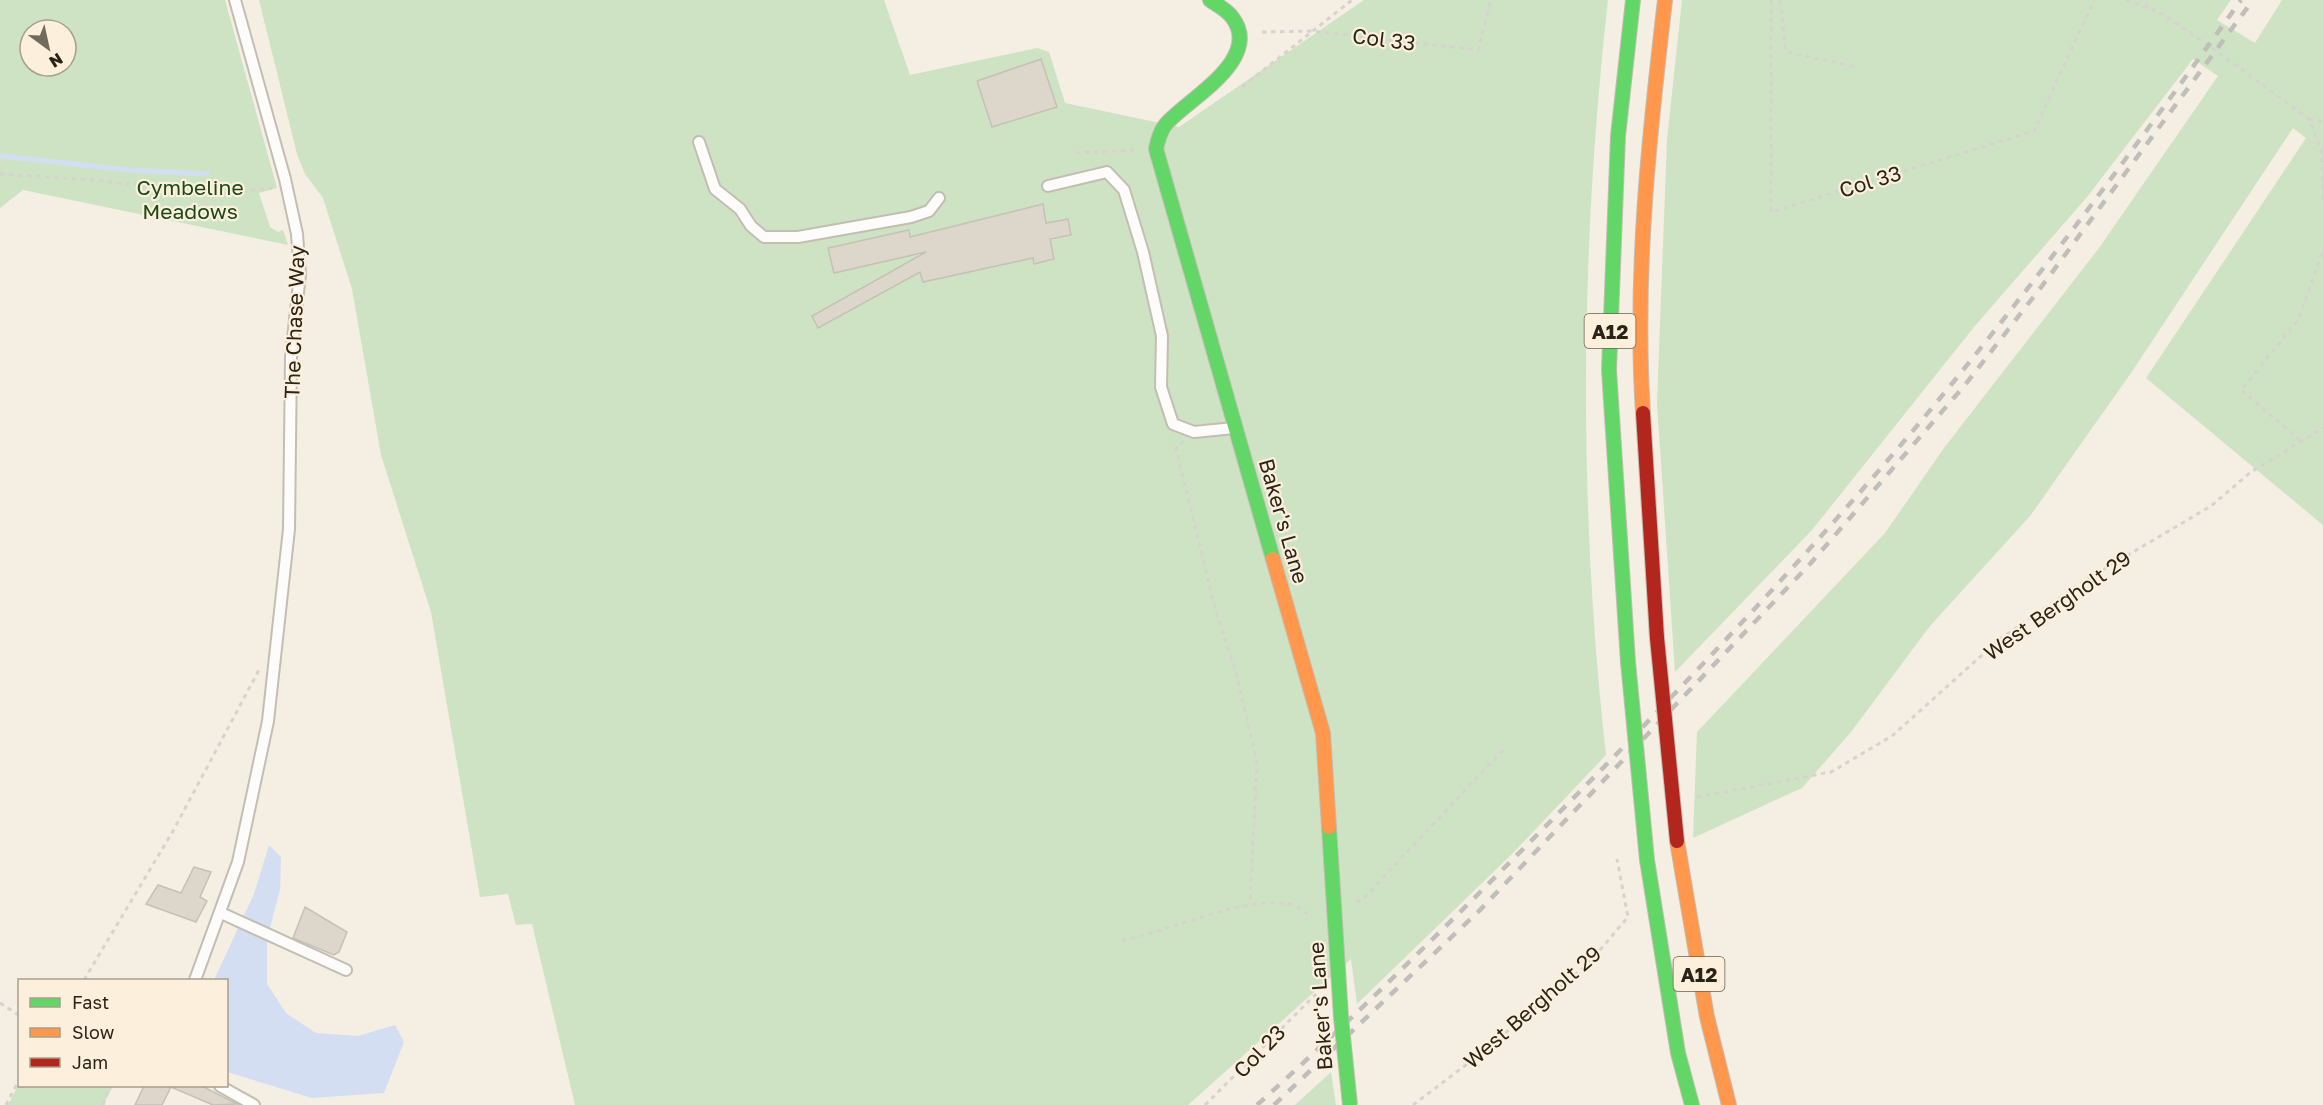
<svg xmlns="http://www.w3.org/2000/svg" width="2323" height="1105" font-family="'Golos Text',sans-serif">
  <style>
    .green { fill: #cee3c3; fill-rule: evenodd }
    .water { fill: #d4def2 }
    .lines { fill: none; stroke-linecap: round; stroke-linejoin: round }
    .stream { stroke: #d4def2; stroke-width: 5 }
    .building { fill: #ddd6cb; stroke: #c6c0b5; stroke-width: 1.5 }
    .lane-casing { stroke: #c4bdb2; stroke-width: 14 }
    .fast-casing { stroke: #c4bdb2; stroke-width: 16 }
    .slow-casing { stroke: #c4bdb2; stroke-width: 16 }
    .jam-casing { stroke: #c4bdb2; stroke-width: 16 }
    .path { stroke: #d6d3cf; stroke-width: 3; stroke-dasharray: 4.5 4.5; stroke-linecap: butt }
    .lane { stroke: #fefcfb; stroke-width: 10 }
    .fast { stroke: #63d668; stroke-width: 14 }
    .slow { stroke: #ff974d; stroke-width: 14 }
    .jam { stroke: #b3261e; stroke-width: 14 }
    .rail { stroke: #bfbeba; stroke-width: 4.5; stroke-dasharray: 10 10; stroke-linecap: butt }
    .fast-bridge-casing { stroke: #c4bdb2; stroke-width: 16; stroke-linecap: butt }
    .jam-bridge-casing { stroke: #c4bdb2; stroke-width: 16; stroke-linecap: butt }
    .fast-bridge { stroke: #63d668; stroke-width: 14 }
    .jam-bridge { stroke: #b3261e; stroke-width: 14 }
    .labels { text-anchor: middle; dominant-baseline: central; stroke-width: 4.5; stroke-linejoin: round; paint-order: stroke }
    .shield { fill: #fcf0dc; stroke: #6a6052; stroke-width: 1.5 }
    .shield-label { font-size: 20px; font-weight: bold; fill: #2b2317 }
    .street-label { font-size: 21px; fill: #2b2317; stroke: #fcf0dc }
    .park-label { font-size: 21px; fill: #1c4917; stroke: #fcf0dc }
  </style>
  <rect width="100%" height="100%" fill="#f5eee3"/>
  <path class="green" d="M0 0H225L277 188 259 193 270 227 278 232 283 230 288 245 23 190 0 208ZM30 30H66V66H30Z
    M259 0H884L910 75 1037 48 1049 52 1065 103 1179 127 1364 0H1608C1580 250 1578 505 1606 755L1513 853 1357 1004 1351 959 1188 1105H575L532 924 516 925 508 894 480 897 431 612 381 455 352 289 323 198 305 174 297 154Z
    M1682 0H2231L2217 20 2255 43 2282 0H2323V525L2146 378 2306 138 2293 128 2131 373 2030 516 1930 626 1851 732 1802 788 1693 838 1697 732 1885 533 1944 448 2099 248 2218 76 2193 59 2087 197 1974 327 1812 530 1675 672 1657 403 1667 139Z
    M1331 1072 1336 1105H1295Z
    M19 1084 20 1086H113L103 1105H8Z"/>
  <path class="water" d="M269 845 281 857 280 890 267 939V984L286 1013 316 1033 358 1036 395 1025 404 1042 384 1093 312 1098 227 1072 226 980H214L254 894Z"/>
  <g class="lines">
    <path class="stream" d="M0 156 130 170 207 174"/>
  </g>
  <path class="building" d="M1041 59 1057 107 992 127 977 81Z
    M1043 204 1046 223 1068 219 1071 235 1050 239 1054 259 1034 264 1033 258 923 282 920 272 818 328 812 316 926 252 834 273 828 248 909 230 910 237Z
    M194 867 211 872 200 897 207 901 196 922 146 904 158 885 181 893Z
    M305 907 347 932 339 952 334 955 293 938Z
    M144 1086H202L237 1104 213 1105 171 1087 162 1105H135Z"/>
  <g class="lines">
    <g class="lane-casing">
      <path id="lane" d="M699 142 715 189 740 209 751 226 764 237H798L911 217 929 211 939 198
        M1048 186 1107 172 1124 190 1143 252 1162 336 1161 387 1173 424 1194 432 1234 428
        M221 913 346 970
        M195 980 238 862 268 721 289 529 291 357 300 274 297 234 285 179 235 0
        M220 1086 254 1105"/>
    </g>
    <g class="fast-casing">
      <path id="fast" d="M1210 0C1217 5 1227 10 1232 17 1264 59 1189 98 1166 124 1160 131 1158 140 1156 149L1273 559
        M1628 662 1609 370 1618 136 1633 0
        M1329 827 1341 1017
        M1647 860 1678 1053 1692 1105"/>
    </g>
    <g class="slow-casing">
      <path id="slow" d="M1643 413C1634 275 1649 137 1665 0
        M1273 559 1323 733 1329 827
        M1677 841 1707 1017 1729 1105"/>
    </g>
    <g class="jam-casing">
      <path id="jam" d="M1643 413 1657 638"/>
    </g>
    <path class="path" d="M1771 0V212L2034 131 2094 0
      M1780 0 1786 52 1858 67
      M2126 0 2159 12 2211 47 2309 119 2322 152 2323 199
      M2147 8V0
      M1262 32 1312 31 1478 50 1491 0
      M1242 87 1352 0
      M2309 119 2323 122
      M1076 153 1134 150
      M0 174 92 180 221 194 272 188
      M2300 440 2241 390 2298 320 2323 251
      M1184 441 1176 448 1216 612 1236 672 1257 763 1250 904
      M1697 797 1831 772 1892 736 2000 639 2089 578 2211 506 2251 472 2323 428
      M1356 902 1365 897 1503 750
      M1122 940C1172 931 1240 896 1288 904 1296 905 1305 913 1312 917
      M84 980 173 831 259 670
      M0 1003 20 1016
      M6 1105 20 1078
      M103 1105 110 1086
      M1205 1105 1316 994
      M1413 1105 1479 1055 1589 963 1628 917 1617 859"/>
    <use href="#lane" class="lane"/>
    <use href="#fast" class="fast"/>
    <use href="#slow" class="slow"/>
    <use href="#jam" class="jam"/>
    <path class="rail" d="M1257 1105C1377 997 1491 882 1604 767 1726 641 1848 512 1959 375 2057 254 2150 127 2241 0
      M1274 1105 1480 910 1810 564 1965 385 2042 286 2253 0"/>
    <g class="fast-bridge-casing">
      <path id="fast-bridge" d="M1628 662 1647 860
        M1341 1017 1350 1105"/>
    </g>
    <g class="jam-bridge-casing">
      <path id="jam-bridge" d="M1657 638 1677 841"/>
    </g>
    <use href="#fast-bridge" class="fast-bridge"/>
    <use href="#jam-bridge" class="jam-bridge"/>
  </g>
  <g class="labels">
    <g class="shield">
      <rect x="1584.5" y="314" width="51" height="34" rx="4.5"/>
      <rect x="1673.5" y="957" width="51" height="34" rx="4.5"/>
    </g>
    <g class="shield-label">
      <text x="1610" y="331">A12</text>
      <text x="1699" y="974">A12</text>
    </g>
    <g class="street-label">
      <text transform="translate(1384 39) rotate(7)">Col 33</text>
      <text transform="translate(1870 181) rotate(-17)">Col 33</text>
      <text transform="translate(294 322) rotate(-88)">The Chase Way</text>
      <text transform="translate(1284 521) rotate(74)">Baker's Lane</text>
      <text transform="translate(2057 605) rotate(-35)">West Bergholt 29</text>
      <text transform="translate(1320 1006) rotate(-94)">Baker's Lane</text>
      <text transform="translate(1532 1007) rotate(-41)">West Bergholt 29</text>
      <text transform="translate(1259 1051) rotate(-46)">Col 23</text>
    </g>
    <g class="park-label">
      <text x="190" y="187">Cymbeline<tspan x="190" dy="24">Meadows</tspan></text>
    </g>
  </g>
  <rect x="18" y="979" width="210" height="108" fill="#fcf0dc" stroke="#a89e8d" stroke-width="1.5"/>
  <rect x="30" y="998" width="30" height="9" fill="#63d668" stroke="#a89e8d" stroke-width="1.5"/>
  <text x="72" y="1009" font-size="18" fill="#2b2317">Fast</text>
  <rect x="30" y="1028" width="30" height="9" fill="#ff974d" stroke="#a89e8d" stroke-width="1.5"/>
  <text x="72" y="1039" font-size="18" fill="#2b2317">Slow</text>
  <rect x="30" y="1058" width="30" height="9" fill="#b3261e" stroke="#a89e8d" stroke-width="1.5"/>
  <text x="72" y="1069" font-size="18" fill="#2b2317">Jam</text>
  <g transform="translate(48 48) rotate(147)"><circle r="28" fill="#fcf0dc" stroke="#a89e8d" stroke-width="1.5"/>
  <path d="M0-4.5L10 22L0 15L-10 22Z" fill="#726a5e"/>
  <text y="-9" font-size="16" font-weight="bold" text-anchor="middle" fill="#2b2317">N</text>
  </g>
</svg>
